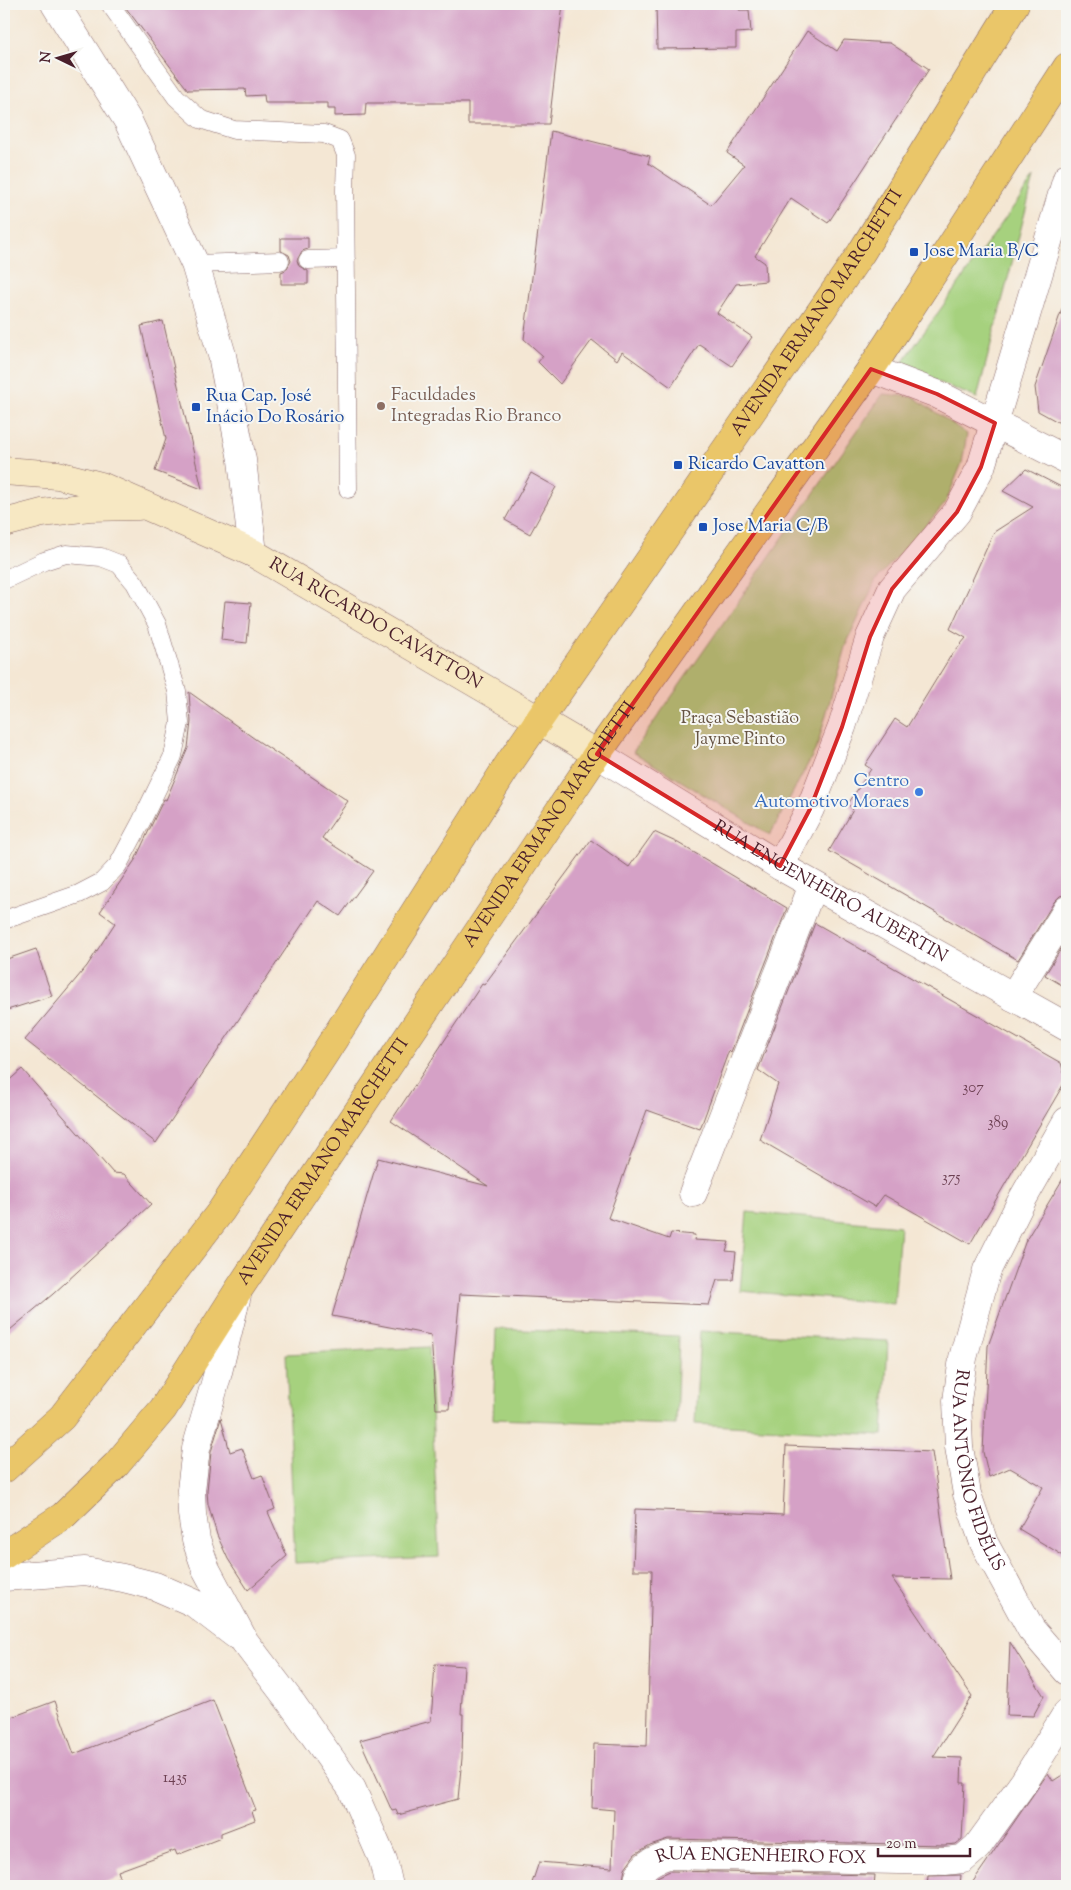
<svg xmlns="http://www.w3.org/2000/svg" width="1071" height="1890" font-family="'Sorts Mill Goudy',serif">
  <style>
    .green { fill: #a6d17e; stroke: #787854 }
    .building { fill: #d5a1c6 }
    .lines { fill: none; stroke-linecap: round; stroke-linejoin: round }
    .lane-casing { stroke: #866566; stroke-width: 19 }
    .street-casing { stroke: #866566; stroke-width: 29 }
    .secondary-casing { stroke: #866566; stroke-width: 29 }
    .primary-casing { stroke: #866566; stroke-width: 29 }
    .lane { stroke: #fff; stroke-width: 18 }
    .street { stroke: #fff; stroke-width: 28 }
    .secondary { stroke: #f7e8c3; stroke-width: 28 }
    .primary { stroke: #eac669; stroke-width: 28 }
    .marked { fill: #d62828; fill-opacity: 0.2; stroke: #d62828; stroke-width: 4; stroke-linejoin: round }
    .transit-dot { fill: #1a4fb4; stroke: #f6f6f2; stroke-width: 2 }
    .education-dot { fill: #8d6e63; stroke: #f6f6f2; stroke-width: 2 }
    .shop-dot { fill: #3f7fe0; stroke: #f6f6f2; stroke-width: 2 }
    .labels { text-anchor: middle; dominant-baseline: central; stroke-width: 4; stroke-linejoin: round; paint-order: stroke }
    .number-label { font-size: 15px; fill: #6d4052 }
    .transit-label { font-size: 18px; fill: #164399; stroke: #f6f6f2; text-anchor: start }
    .street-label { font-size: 18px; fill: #4a1f2b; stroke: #f6f6f2 }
    .education-label { font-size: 18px; fill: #785e54; stroke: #f6f6f2; text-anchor: start }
    .park-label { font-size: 18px; fill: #665444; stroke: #f6f6f2 }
    .shop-label { font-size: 18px; fill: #366cbe; stroke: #f6f6f2; text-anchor: end }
  </style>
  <rect width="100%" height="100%" fill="#f6f6f2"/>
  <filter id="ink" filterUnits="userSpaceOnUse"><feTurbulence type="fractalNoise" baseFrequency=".02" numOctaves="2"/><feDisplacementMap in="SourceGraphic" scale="10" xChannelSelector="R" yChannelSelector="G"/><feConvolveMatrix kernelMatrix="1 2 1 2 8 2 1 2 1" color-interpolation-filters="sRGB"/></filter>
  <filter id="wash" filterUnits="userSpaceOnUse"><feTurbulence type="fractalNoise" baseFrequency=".0096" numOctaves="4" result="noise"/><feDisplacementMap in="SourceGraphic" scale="20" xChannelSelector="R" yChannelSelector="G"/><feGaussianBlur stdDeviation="1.12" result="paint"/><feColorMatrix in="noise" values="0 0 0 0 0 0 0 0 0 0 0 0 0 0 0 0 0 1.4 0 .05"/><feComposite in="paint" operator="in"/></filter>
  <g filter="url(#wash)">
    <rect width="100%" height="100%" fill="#f4e7d4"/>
    <path class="green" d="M1034 178 977 398 900 366Z
      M883 394 914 397 967 434 962 463 945 504 876 580 845 647 817 747 770 835 633 752Z
      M747 1212 900 1226 894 1304 740 1291Z
      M496 1329 679 1336 676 1425 493 1419Z
      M700 1331 888 1341 883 1435 695 1424Z
      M429 1347 439 1557 295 1563 286 1354Z"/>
    <g id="blocks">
      <path class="building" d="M123 4H563L549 124H468V103H366L365 115 335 116V109H328V103H265L264 95 246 96 245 89 188 90Z
        M656 4H739V10H749L751 32 736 33V48L657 49Z
        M807 31 837 51 844 40 890 43 929 69 828 223 791 198 755 256 765 263 766 281 736 284 717 313 752 337 732 366 699 344 671 387 622 352 617 360 592 340 560 384 538 362 543 356 524 339 551 131 650 156 648 163 711 205 744 165 727 153Z
        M281 238H308V249L302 251 297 260 299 266 308 271V284H281V272L286 270 291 261 289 255 281 251Z
        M1063 306 1067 307V427L1038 411 1035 387Z
        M163 321 202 489 155 471 166 439 141 326Z
        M1026 469 1063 488 1067 486V894L1060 896 1054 902 1018 960 829 851 853 810 848 804 871 769 865 765 895 719 907 727 950 657 966 638 950 629 994 532 1033 507 1003 491Z
        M531 473 556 487 530 534 505 520Z
        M225 601 251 603 247 643 221 640Z
        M189 692 255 739 348 801 322 838 373 871 340 916 318 901 156 1143 25 1040 87 966 115 923 100 912 135 860 160 807 164 799 166 800 188 748 191 722Z
        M654 832 678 843 787 908 731 1052 729 1050 700 1129 647 1110 608 1218 669 1239 671 1233 695 1235 694 1240 729 1242 726 1251 736 1252 733 1280H717L709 1305 460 1294 449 1409H436L431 1335 332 1316 378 1158 488 1186 391 1121 482 984 484 985 591 840 629 867Z
        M815 923 1061 1063 1066 1080 970 1244 884 1195 875 1207 760 1140 778 1084 758 1070Z
        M1067 939V988L1045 975Z
        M36 949 52 996 4 1011V960Z
        M22 1069 113 1173 124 1174 151 1204 53 1294 4 1335V1085Z
        M1067 1172V1558L1019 1529 1043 1487 1010 1468 989 1477 983 1452 988 1346 1026 1240Z
        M221 1418 230 1452 242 1448 254 1478 262 1475 275 1509 268 1512 287 1556 248 1590 228 1559 217 1535 208 1504 207 1491 211 1452Z
        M786 1446 932 1452 950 1579 892 1578 972 1696 933 1757 962 1758 961 1783H965L962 1839 956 1844 944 1845 668 1839 650 1845 635 1854 625 1868 622 1886H531L539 1862 612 1868 614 1810 592 1808 594 1744 647 1746 652 1570H633L635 1509 783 1515Z
        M1010 1642 1044 1696 1033 1716 1007 1715Z
        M435 1664 464 1666 461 1714H463L462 1758 458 1799 398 1815 396 1810 392 1811 360 1740 431 1721Z
        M213 1700 256 1810 252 1811 255 1820 221 1833V1838L177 1855 175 1850 118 1871 120 1877 94 1886H4V1720L55 1701 74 1754Z
        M1067 1772V1886H970L1048 1773 1053 1781Z
        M670 1871 875 1875 874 1886H653L657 1877Z
        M961 1875 960 1886H927L928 1876Z"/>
    </g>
  </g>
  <g filter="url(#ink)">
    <use href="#blocks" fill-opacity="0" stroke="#866566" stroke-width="1"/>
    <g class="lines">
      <g class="lane-casing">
        <path id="lane" d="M110 4 176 97 200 119 234 130 324 134 340 140 346 155 345 190 348 489
          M308 260 346 259
          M195 264 280 261
          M4 580 44 561 66 554 101 557 119 564 135 583 157 624 177 691 180 723 173 756 141 822 118 865 102 882 79 894 4 920"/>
      </g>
      <g class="street-casing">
        <g id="street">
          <path d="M55 4 128 121 195 264 222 355 242 460 253 553"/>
          <path d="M871 369 937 394 1067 460"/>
          <path id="s1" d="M597 754 780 866 1067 1027"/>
          <path d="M780 866 810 809 842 727 870 637 892 589 957 512 981 467 1067 178"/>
          <path d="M1013 997 1067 910"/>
          <path id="s2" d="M1067 1121 1022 1200 987 1270 963 1358 957 1401 959 1447 967 1494 984 1543 1031 1629 1067 1671"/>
          <path d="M693 1193 813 885"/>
          <path d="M237 1295 216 1380 196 1449 191 1490 192 1514 196 1540 206 1569 245 1642 293 1705 352 1789 383 1860 389 1886"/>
          <path d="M4 1577 85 1571 123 1578 155 1586 194 1603 236 1635"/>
          <path id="s3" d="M637 1886C639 1866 650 1861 668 1855L945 1861 963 1859 977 1847 1024 1782 1067 1713"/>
        </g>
      </g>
      <g class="secondary-casing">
        <g id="secondary">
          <path id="s4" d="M4 471 58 475 101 486 253 553 597 754"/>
          <path d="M4 523 42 513 89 507 138 506"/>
        </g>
      </g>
      <g class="primary-casing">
        <g id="primary">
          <path id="s5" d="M4 1469 62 1417 221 1211 325 1053 508 765 861 253 1015 4"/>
          <path id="s6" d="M4 1555 63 1516 116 1465 163 1409 239 1289 597 754 871 369 1067 67"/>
        </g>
      </g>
      <use href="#lane" class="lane"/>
      <use href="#street" class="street"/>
      <use href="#secondary" class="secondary"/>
      <use href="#primary" class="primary"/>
    </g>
  </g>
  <path class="marked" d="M871 369 937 394 995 423 981 467 957 512 892 589 870 637 842 727 810 809 780 866 597 754Z"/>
  <g class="transit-dot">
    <rect x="909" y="247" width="10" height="10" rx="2.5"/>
    <rect x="191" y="402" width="10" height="10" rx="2.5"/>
    <rect x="673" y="460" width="10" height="10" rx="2.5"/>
    <rect x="698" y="522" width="10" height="10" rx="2.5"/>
  </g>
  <circle class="education-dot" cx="381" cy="406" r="5"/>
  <circle class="shop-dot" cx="919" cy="792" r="5"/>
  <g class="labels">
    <g class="number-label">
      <text x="973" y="1088">307</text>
      <text x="998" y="1123">389</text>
      <text x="951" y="1178">375</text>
      <text x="175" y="1778">1435</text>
    </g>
    <g class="transit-label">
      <text x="924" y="252">Jose Maria B/C</text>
      <text x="206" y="397">Rua Cap. José<tspan x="206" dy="21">Inácio Do Rosário</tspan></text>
      <text x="688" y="465">Ricardo Cavatton</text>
      <text x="713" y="527">Jose Maria C/B</text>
    </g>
    <g class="street-label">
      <text stroke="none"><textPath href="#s5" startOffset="1416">AVENIDA ERMANO MARCHETTI</textPath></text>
      <text stroke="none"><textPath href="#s4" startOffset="406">RUA RICARDO CAVATTON</textPath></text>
      <text stroke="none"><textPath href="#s6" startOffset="918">AVENIDA ERMANO MARCHETTI</textPath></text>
      <text stroke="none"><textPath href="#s1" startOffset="271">RUA ENGENHEIRO AUBERTIN</textPath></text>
      <text stroke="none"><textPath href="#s6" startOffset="512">AVENIDA ERMANO MARCHETTI</textPath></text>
      <text stroke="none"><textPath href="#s2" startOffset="376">RUA ANTÔNIO FIDÉLIS</textPath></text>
      <text stroke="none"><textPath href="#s3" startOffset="141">RUA ENGENHEIRO FOX</textPath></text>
    </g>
    <g class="education-label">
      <text x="391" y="396">Faculdades<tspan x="391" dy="21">Integradas Rio Branco</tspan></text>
    </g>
    <g class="park-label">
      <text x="740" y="719">Praça Sebastião<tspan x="740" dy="21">Jayme Pinto</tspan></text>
    </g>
    <g class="shop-label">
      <text x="909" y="782">Centro<tspan x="909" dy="21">Automotivo Moraes</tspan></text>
    </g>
  </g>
  <rect width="1071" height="1890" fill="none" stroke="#f6f6f2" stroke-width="20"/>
  <g transform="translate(58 58) rotate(275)" stroke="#f6f6f2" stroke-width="4" paint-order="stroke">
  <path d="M0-4L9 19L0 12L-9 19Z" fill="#4a1f2b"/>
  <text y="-8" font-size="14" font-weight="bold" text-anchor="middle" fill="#4a1f2b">N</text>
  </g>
  <path d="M878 1848v8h92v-8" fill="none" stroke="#4a1f2b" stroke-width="2.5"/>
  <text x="886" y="1848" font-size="15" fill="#4a1f2b" stroke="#f6f6f2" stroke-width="4" paint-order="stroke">20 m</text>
</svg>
